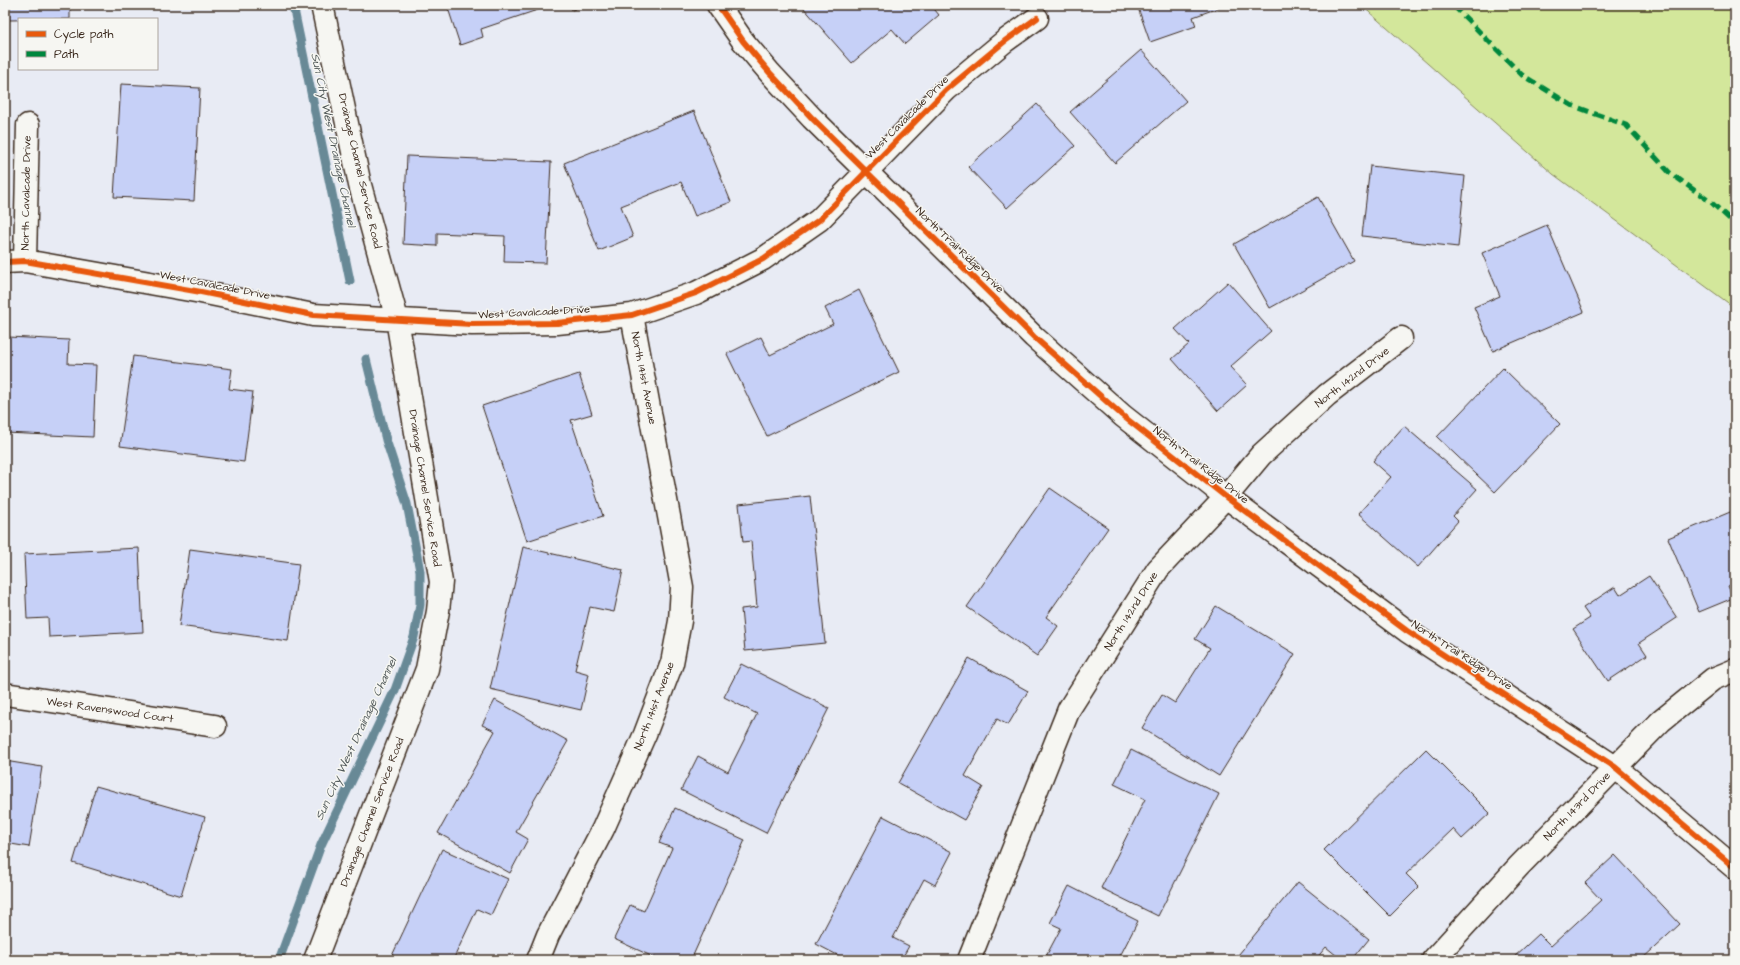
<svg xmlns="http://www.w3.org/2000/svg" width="1740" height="965" font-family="'Architects Daughter',sans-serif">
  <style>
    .green { fill: #d3e79b; stroke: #87885c }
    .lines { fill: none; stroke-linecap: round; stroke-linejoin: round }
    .stream { stroke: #678996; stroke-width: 9 }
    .building { fill: #c6d0f7; stroke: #3b2a1e }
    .minor-casing { stroke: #3b2a1e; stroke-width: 25 }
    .minor { stroke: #f6f6f2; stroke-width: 22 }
    .quiet { stroke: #00873e; stroke-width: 5; stroke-dasharray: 10 5; stroke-linecap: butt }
    .cycleway-casing { stroke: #f6f6f2; stroke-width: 8 }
    .cycleway { stroke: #e8590c; stroke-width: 6 }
    .labels { text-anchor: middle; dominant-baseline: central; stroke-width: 3; stroke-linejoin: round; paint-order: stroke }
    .street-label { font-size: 11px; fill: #3b2a1e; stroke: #f6f6f2 }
    .water-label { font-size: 12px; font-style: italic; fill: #51595a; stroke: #f6f6f2 }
  </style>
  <rect width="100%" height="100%" fill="#e8ebf4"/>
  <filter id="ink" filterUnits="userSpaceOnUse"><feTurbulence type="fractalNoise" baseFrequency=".025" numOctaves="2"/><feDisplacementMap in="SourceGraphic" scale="8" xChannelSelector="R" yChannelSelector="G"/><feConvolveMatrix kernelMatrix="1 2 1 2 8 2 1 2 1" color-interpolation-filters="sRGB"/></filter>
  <g filter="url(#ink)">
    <path class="green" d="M1361 5H1735V308L1553 174Z"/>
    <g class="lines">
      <path class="stream" d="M293 5 350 281
        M279 960 321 845 395 690 414 637 420 605V571L407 504 386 440 366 359"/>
    </g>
    <path class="building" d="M10 5H70V19L9 20Z
      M447 5H552L481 29 483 37 460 45Z
      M571 5H588L572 10Z
      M804 5H931L939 15 905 44 892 29 852 63 802 6Z
      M1137 5H1217L1218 8 1193 17 1196 26 1150 42Z
      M1141 50 1186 101 1115 163 1070 112Z
      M121 84 200 88 194 201 114 197Z
      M1037 104 1075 146 1007 208 968 167Z
      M694 111 731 202 695 216 681 182 621 206 633 237 599 251 564 163Z
      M407 156 551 162 546 263 504 262 505 236 437 233V246L403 244Z
      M1370 166 1465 176 1458 247 1362 236Z
      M1318 197 1354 261 1270 308 1234 244Z
      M1547 225 1584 312 1493 351 1474 307 1500 296 1482 253Z
      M1228 282 1271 331 1230 367 1247 385 1218 411 1172 359 1189 344 1175 329Z
      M859 290 899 372 767 436 727 354 761 337 770 355 833 324 825 308Z
      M8 337 69 340 68 364 96 365 93 437 5 433V358H7Z
      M133 356 232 369 229 389 253 392 244 462 120 446Z
      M1503 368 1560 424 1495 492 1437 437Z
      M579 374 592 414 571 420 603 516 527 541 482 406Z
      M1404 426 1477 489 1453 516 1458 521 1418 567 1358 514 1391 477 1373 461Z
      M1050 488 1108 528 1046 617 1058 626 1037 656 967 607Z
      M810 496 825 643 745 651 741 609 757 607 751 541 743 542 739 504Z
      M1735 510V583L1728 586 1733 598 1699 612 1668 538Z
      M523 547 623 570 614 612 590 607 575 670 589 674 581 710 490 689Z
      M139 548 143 632 49 637 48 618 27 619 24 554Z
      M190 549 299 564 288 641 179 626Z
      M1649 576 1677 618 1639 643 1647 655 1608 681 1573 629 1590 618 1583 608 1615 587 1620 595Z
      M1216 606 1295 654 1219 776 1142 728 1162 695 1175 703 1210 648 1195 639Z
      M969 658 1028 691 1008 725 997 719 965 776 983 787 964 820 898 783Z
      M741 664 829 708 766 833 681 790 698 756 728 772 757 714 724 697Z
      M495 700 568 741 516 832 528 839 510 873 438 833 495 731 482 725Z
      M1426 749 1490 813 1462 839 1453 829 1406 874 1419 887 1390 916 1324 850Z
      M1131 750 1219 794 1158 916 1101 888 1145 799 1114 784Z
      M5 761 42 767 29 847 5 843Z
      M96 786 205 817 181 896 73 863Z
      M675 808 745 840 691 960H660L614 939 630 905 644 911 672 848 659 843Z
      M883 816 952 852 935 885 924 879 893 938 909 946 901 960H847L816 944Z
      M442 849 508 879 491 915 477 909 453 960H390Z
      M1615 855 1680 924 1641 960H1515L1513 958 1539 934 1551 946 1601 900 1585 883Z
      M1298 882 1369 939 1352 960H1342L1326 947 1315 960H1234Z
      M1069 886 1138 921 1118 960H1044L1061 928 1050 923Z"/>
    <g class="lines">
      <g class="minor-casing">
        <path id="minor" d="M718 5 743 41 770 73 812 118 1034 337 1123 416 1226 497 1407 631 1615 767 1735 868
          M25 261 28 125
          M5 262 25 261 201 292 313 315 472 324 557 323 632 315 696 293 763 259 819 220 946 90 1005 41 1037 18
          M5 694 215 726
          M315 960 427 669 438 611 441 582 397 319 360 185 322 5
          M538 960 548 935 603 829 645 734 672 663 680 621 682 587 632 315
          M969 960 1069 709 1158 569 1226 497 1261 455 1327 395 1401 338
          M1433 960 1519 866 1661 721 1713 679 1735 670"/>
      </g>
      <use href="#minor" class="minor"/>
      <path class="quiet" d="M1453 5 1522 75 1571 105 1626 125 1669 172 1712 203 1735 224"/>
      <g class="cycleway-casing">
        <path id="cycleway" d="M718 5 743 41 770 73 812 118 1034 337 1123 416 1226 497 1407 631 1615 767 1735 868
          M5 262 25 261 201 292 313 315 472 324 557 323 632 315 696 293 763 259 819 220 946 90 1005 41 1037 18"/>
      </g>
      <use href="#cycleway" class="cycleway"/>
    </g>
  </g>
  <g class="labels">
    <g class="street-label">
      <text transform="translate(907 117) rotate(-45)">West Cavalcade Drive</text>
      <text transform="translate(360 171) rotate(77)">Drainage Channel Service Road</text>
      <text transform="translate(26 193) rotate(-89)">North Cavalcade Drive</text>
      <text transform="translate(960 250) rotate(44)">North Trail Ridge Drive</text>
      <text transform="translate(215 285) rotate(11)">West Cavalcade Drive</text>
      <text transform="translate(534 312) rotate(-3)">West Cavalcade Drive</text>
      <text transform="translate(1352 377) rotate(-38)">North 142nd Drive</text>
      <text transform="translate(644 378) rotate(79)">North 141st Avenue</text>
      <text transform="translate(1201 465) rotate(38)">North Trail Ridge Drive</text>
      <text transform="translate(425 488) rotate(81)">Drainage Channel Service Road</text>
      <text transform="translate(1131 611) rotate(-58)">North 142nd Drive</text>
      <text transform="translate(1462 655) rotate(33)">North Trail Ridge Drive</text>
      <text transform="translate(654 706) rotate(-69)">North 141st Avenue</text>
      <text transform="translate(110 710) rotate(8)">West Ravenswood Court</text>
      <text transform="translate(1577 806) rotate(-46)">North 143rd Drive</text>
      <text transform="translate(372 812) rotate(-69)">Drainage Channel Service Road</text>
    </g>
    <g class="water-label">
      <text transform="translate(333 140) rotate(78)">Sun City West Drainage Channel</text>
      <text transform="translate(356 739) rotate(-65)">Sun City West Drainage Channel</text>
    </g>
  </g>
  <rect width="1740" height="965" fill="none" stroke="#f6f6f2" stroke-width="20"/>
  <rect x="10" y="10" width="1720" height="945" fill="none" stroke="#3b2a1e" stroke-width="1.5" filter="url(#ink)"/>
  <rect x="18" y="18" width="140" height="52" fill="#f6f6f2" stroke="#aba49d"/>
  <rect x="26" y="31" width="20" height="6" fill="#e8590c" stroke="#aba49d"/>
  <text x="54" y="38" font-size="12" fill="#3b2a1e">Cycle path</text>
  <rect x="26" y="51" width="20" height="6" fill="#00873e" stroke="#aba49d"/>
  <text x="54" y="58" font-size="12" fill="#3b2a1e">Path</text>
</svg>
